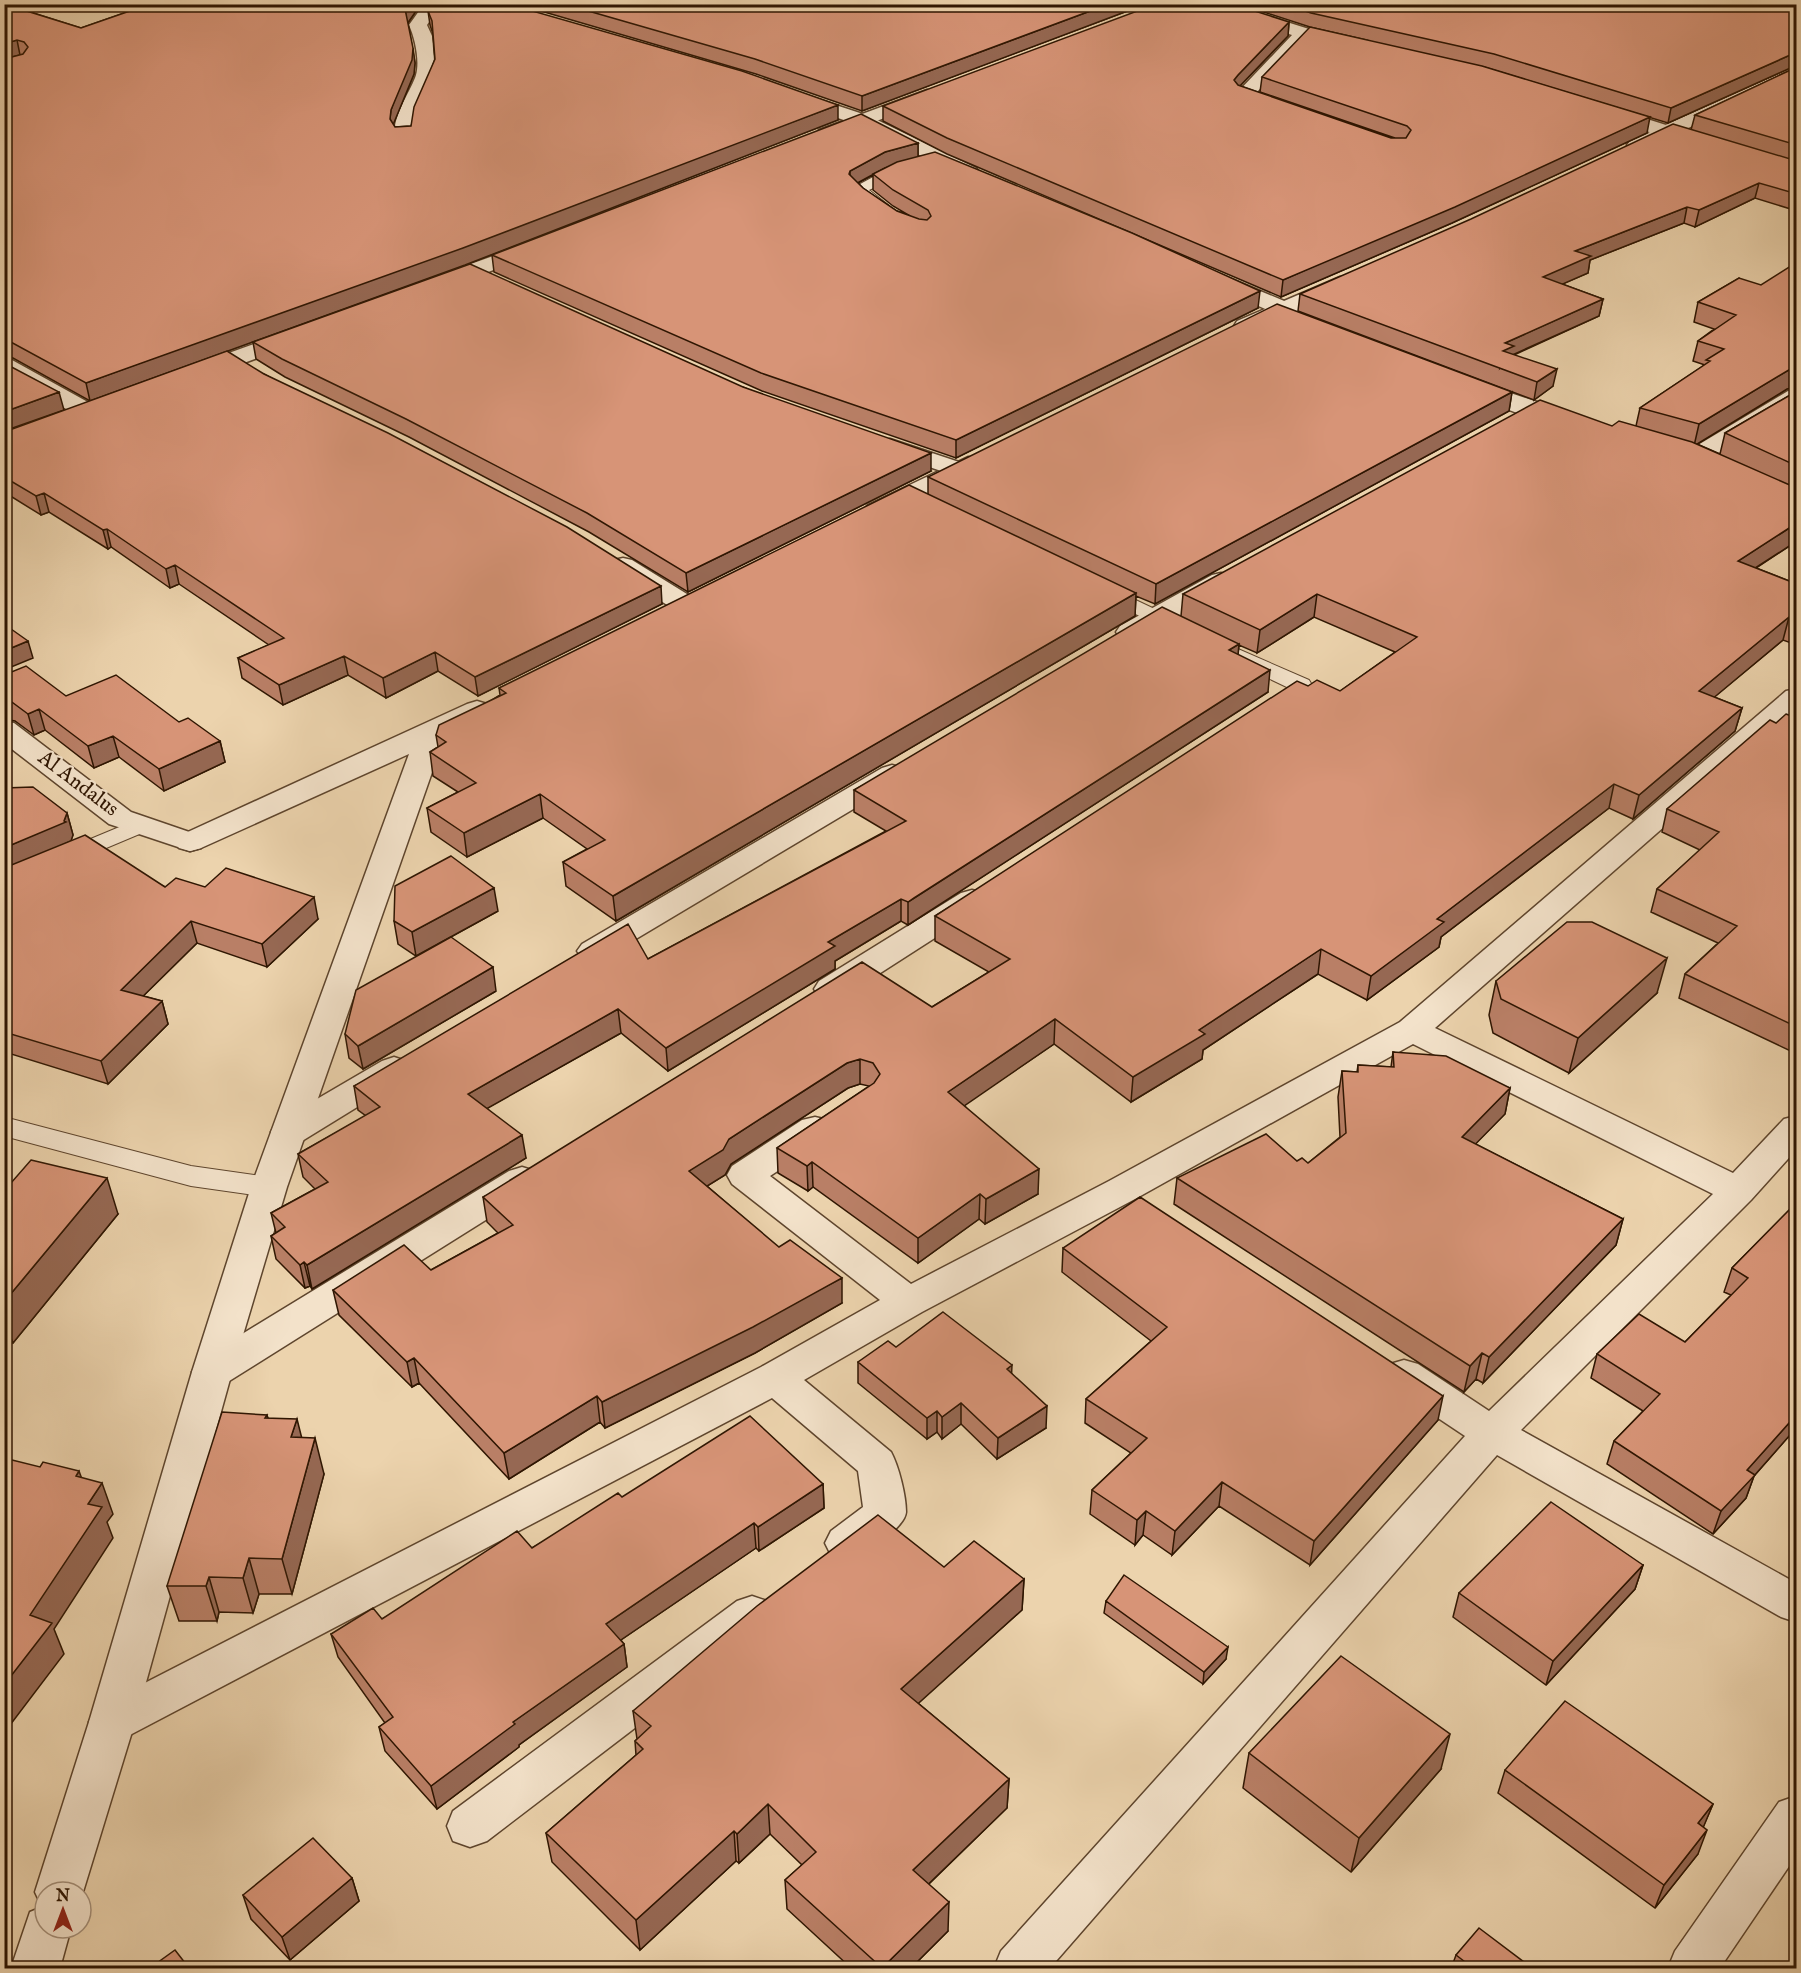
<svg xmlns="http://www.w3.org/2000/svg" width="1801" height="1973" font-family="'IM FELL English',serif">
  <style>
    .lines { fill: none; stroke-linecap: round; stroke-linejoin: round }
    .service-casing { stroke: #5e452d; stroke-width: 2 }
    .minor-casing { stroke: #5e452d; stroke-width: 3 }
    .tertiary-casing { stroke: #5e452d; stroke-width: 3 }
    .service { fill: #f3e2ca; fill-rule: evenodd }
    .minor { fill: #f3e2ca; fill-rule: evenodd }
    .tertiary { fill: #f3e2ca; fill-rule: evenodd }
    .wall { fill: #b97f66; stroke: #2f1602; stroke-width: 1.5; fill-rule: evenodd }
    .shaded-wall { fill: #966853; stroke: #2f1602; stroke-width: 1.5 }
    .building { fill: #d79477; stroke: #2f1602; stroke-width: 1.5 }
    .labels { text-anchor: middle; dominant-baseline: central; stroke-width: 4.5; stroke-linejoin: round; paint-order: stroke }
    .street-label { font-size: 21px; fill: #2f1602; stroke: #f3e2ca }
  </style>
  <rect width="100%" height="100%" fill="#ecd3ad"/>
  <filter id="stains"><feTurbulence type="fractalNoise" baseFrequency=".00333" numOctaves="4"/><feColorMatrix values="0 0 0 0 .2 0 0 0 0 .09 0 0 0 0 .02 0 0 0 .5 -.17"/></filter>
  <radialGradient id="worn" r=".72"><stop offset=".6" stop-color="#630" stop-opacity="0"/><stop offset="1" stop-color="#630" stop-opacity=".3"/></radialGradient>
  <g class="lines">
    <g class="service-casing">
      <path id="service" d="M904 164 912 169 909 172 869 190 888 205 891 208 888 211H878L851 189 886 170Z
        M1106 586 1182 622 1185 626 1182 630 1175 632 1168 630 1099 596 1096 592 1099 588Z
        M1238 649 1309 680 1312 685 1309 690 1301 691 1293 690 1230 660 1227 655 1230 650Z
        M141 818 149 820 153 825 149 830 4 891V875Z
        M4 1117 191 1166 269 1177 279 1180 283 1187 279 1194 269 1197 191 1186 4 1136Z"/>
    </g>
    <g class="minor-casing">
      <path id="minor" d="M424 4H441L427 25 432 36 435 73 414 122 413 136 411 140H397C387 125 411 91 416 75 420 61 415 38 409 25Z
        M1203 4H1230L1309 29 1353 39 1356 43 1353 47 1347 48 1308 39 1256 93 1284 102 1287 106 1284 110C1270 113 1251 103 1238 99L1235 95 1292 35 1205 8Z
        M796 92 869 116 976 168 979 172 976 176H962L855 124 790 101 787 97 790 93Z
        M1606 106 1707 138 1709 142 1707 146 1700 148 1599 116 1597 112 1599 108Z
        M1217 273 1289 303C1300 320 1314 314 1323 326L1320 331 1312 333 1277 321 1272 312 1209 284 1206 279 1209 274Z
        M4 358 12 360 95 406 99 411 95 416 87 418 79 416 4 375Z
        M1469 379 1576 415 1580 420 1576 425C1552 431 1486 400 1461 391L1457 386 1461 381Z
        M1796 389V406L1706 461 1697 463 1688 461 1685 456 1688 451 1788 391Z
        M890 439 965 464 968 469 965 474 956 476 882 451 878 446 882 441Z
        M623 558 632 560 695 599 699 605 695 611 686 613 677 611 614 572 610 566 614 560Z
        M1221 573 1230 575 1234 581 1230 587 1140 638 1130 640 1120 638 1116 632 1120 626 1212 575Z
        M1796 689V711L1435 1028 1733 1173 1784 1119 1796 1116V1150L1751 1200 1521 1430 1796 1583V1622L1781 1617 1497 1455 1050 1968H994L1001 1951 1465 1436 1390 1386 1384 1375 1390 1364 1404 1360 1418 1364 1489 1411 1713 1194 1413 1044 1135 1199 922 1312 804 1380 891 1452C899 1467 906 1496 906 1512 905 1528 863 1556 849 1559 843 1561 837 1557 831 1555L825 1543 831 1531 863 1507 858 1471 772 1398 128 1736 112 1742 96 1736 89 1722 96 1708 761 1367 880 1300 732 1184 727 1175 732 1166 802 1120 815 1117 828 1120 833 1129 828 1138 770 1176 911 1284 1109 1181 1400 1022 1786 691Z
        M4 721 14 723 131 812 201 836 205 842 201 848 190 851 109 824 4 743Z
        M892 765 902 768 907 774 902 780 604 958 593 961 582 958 577 951 582 944 882 768Z
        M972 890 983 893 988 900 983 907 843 997 831 1000 819 997 814 989 819 981 961 893Z
        M394 1057 406 1061 411 1069 406 1077 302 1141 289 1144 276 1141 271 1132 276 1123 382 1061Z
        M522 1167 535 1171 540 1180 535 1189 226 1383 212 1387 198 1383 192 1372 198 1361 509 1171Z
        M752 1596 767 1601 774 1614 767 1627 487 1841 470 1847 453 1841 447 1826 453 1811 737 1601Z
        M1796 1796V1856L1720 1968H1668L1675 1951 1779 1802Z"/>
    </g>
    <g class="tertiary-casing">
      <path id="tertiary" d="M1796 66V77L1644 149H1630L1627 145 1630 141Z
        M927 90 933 91 936 95 933 99 833 138H819L817 134 819 130Z
        M535 241 542 243 545 247 542 251 445 289 437 290 429 289 426 284 429 279Z
        M1340 277 1348 278 1351 283 1348 288 1253 331 1245 333 1237 331 1234 326 1237 321Z
        M296 329 304 331 307 336 304 341 203 378 195 380 187 378 184 373 187 368Z
        M968 457 977 459 980 464 977 469 886 515 877 518 868 515 864 510 868 505Z
        M477 701 487 704 491 710 487 716 444 738 287 1187 232 1372 135 1722 83 1892 81 1897V1892H45V1928H71L60 1968H11L30 1912 42 1907 35 1892 89 1722 192 1372 251 1187 409 754 201 848 190 851 179 848 175 842 179 836 467 704Z"/>
    </g>
    <use href="#service" class="service"/>
    <use href="#minor" class="minor"/>
    <use href="#tertiary" class="tertiary"/>
  </g>
  <path class="wall" d="M5 4 81 28 150 4H421L408 23 415 63 414 74 393 124 395 127 411 126 435 59 433 34 430 25 428 11 838 120 465 265 90 401 13 358 4 357Z
    M517 4H1146L862 111 756 74Z
    M1239 4H1797V65L1668 123 1484 67 1647 133 1452 223 1281 297 947 154 883 121V106L1289 22 1288 36 1240 86 1391 138H1395L1260 92 1262 77 1366 40 1310 27Z
    M1797 67V211L1755 198 1695 227 1684 223 1590 260 1588 273 1562 284 1603 299 1599 316 1514 355 1553 386 1534 400 1298 311 1300 294 1691 130 1695 115Z
    M918 143V156L1258 308 956 458 762 391 494 272 492 255ZM873 175V190L893 206 910 216 897 211 863 188 858 183Z
    M1739 278 1787 389 1697 444 1720 454 1725 433 1797 391V541L1756 568 1797 584V645L1783 640 1714 697 1742 708 1735 731 1633 819 1609 808 1441 937 1439 947 1367 1000 1318 974 1203 1050 1202 1059 1131 1102 1054 1044 964 1105 1038 1194 985 1224 979 1219 918 1263 813 1187 808 1191 778 1173 777 1148 869 1086 860 1084 848 1088 731 1164 725 1175 707 1186 842 1303 755 1353 605 1428 600 1422 509 1479 419 1383 412 1387 339 1315 333 1290 431 1270 498 1233 487 1222 483 1197 932 1007 989 972 935 941V916L1308 686 1340 691 1395 652 1314 617 1257 653 1239 645 1238 655 1268 692 914 921 908 925 901 921 835 961V969L668 1071 621 1033 487 1108 526 1158 312 1289 310 1286 305 1288 276 1259 271 1236 276 1233 271 1213 315 1189 303 1177 298 1154 366 1116 358 1110 354 1086 648 959 886 831 854 812V790L1181 616 1183 594 1612 426H1636L1640 408 1705 365 1693 361 1698 341 1714 329 1694 322 1698 302Z
    M253 342 743 387 931 471 688 592 589 532 409 437 285 377 256 359Z
    M264 374 662 604 478 696 438 671 386 698 348 675 283 705 242 678 238 658 269 645 179 584 170 588 111 547 108 549 49 512 41 515 4 492V432Z
    M1512 392 1509 411 1155 604 1136 596 1135 616 616 921 566 886 563 862 587 849 543 818 467 857 431 832 427 808 458 792 433 776 430 752 438 747 436 735 500 695 499 688 928 494V477Z
    M4 675 66 696 179 722 220 741 225 762 164 791 119 757 94 768 45 730 34 735 15 721 4 719Z
    M1797 718V1054L1679 998 1685 974 1718 943 1651 912 1657 889 1700 850 1662 832 1667 809 1776 723Z
    M4 788 67 813 73 835 71 840 165 887H205L318 919 267 967 197 943 143 996 162 1001 168 1024 108 1084 5 1052 4 1053Z
    M498 911 416 956 398 944 394 921Z
    M1496 981 1657 993 1569 1073 1493 1033 1489 1015Z
    M496 991 363 1069 349 1058 345 1034Z
    M1393 1052 1510 1088 1505 1114 1475 1144 1623 1219 1616 1245 1483 1383 1476 1379 1464 1392 1174 1204 1177 1178 1297 1161 1308 1163 1340 1137 1338 1097 1342 1071 1357 1072 1358 1065 1391 1067Z
    M4 1191 118 1214 13 1343 4 1341Z
    M1797 1202V1427L1754 1476 1746 1498 1713 1534 1607 1464 1614 1441 1643 1411 1591 1378 1597 1354 1685 1342 1731 1295 1724 1292 1732 1268Z
    M1063 1248 1438 1420 1310 1565 1219 1506 1172 1555 1143 1535 1135 1545 1090 1514 1092 1490 1131 1453 1085 1423 1086 1399 1151 1341 1062 1272Z
    M896 1347 1011 1373 1046 1428 997 1459 961 1424 942 1439 937 1432 927 1439 858 1383V1362Z
    M267 1415 268 1418 301 1438 324 1474 292 1594H259L253 1613 219 1612 217 1621H179L167 1586Z
    M823 1484 824 1508 759 1551 756 1548 621 1640 624 1644 627 1667 519 1745V1747L437 1809 385 1751 379 1727 385 1723 338 1657 331 1634 382 1619 532 1548 622 1497Z
    M1643 1565 1635 1589 1546 1685 1453 1617 1459 1593Z
    M944 1567 1024 1579 1022 1610 918 1703 1009 1779 1007 1808 929 1884 948 1931 911 1968H851L787 1909 785 1880 802 1865 770 1834 739 1863 736 1861 640 1950 552 1862 546 1833 636 1755 635 1741 637 1739 633 1711Z
    M1106 1601 1226 1659 1203 1684 1104 1613Z
    M1249 1753 1441 1769 1351 1872 1243 1788Z
    M1505 1770 1713 1804 1703 1827 1698 1854 1655 1908 1498 1793Z
    M352 1878 359 1901 290 1960 251 1919 243 1895Z
    M1456 1955 1532 1968H1455L1452 1966Z"/>
  <path class="shaded-wall" d="M409 4H421L407 24 405 9Z
    M1109 4H1146L862 111V96Z
    M1289 22 1288 36 1236 90 1234 80 1238 75Z
    M17 40 20 55 4 59V44Z
    M413 48 415 63 414 74 393 125 390 119 391 110Z
    M1797 52V65L1668 123 1671 108Z
    M838 105V120L465 265 90 401 86 383Z
    M1650 117 1647 133 1452 223 1281 297 1283 280Z
    M918 143V159L885 168 850 187V171L885 152Z
    M1759 183 1755 198 1695 227 1699 210Z
    M1687 207 1684 223 1590 260 1588 273 1540 294 1543 277 1575 251Z
    M1260 291 1258 308 956 458V440Z
    M1603 299 1599 316 1512 355 1500 368 1505 343Z
    M1792 368H1797V387L1787 389 1694 446 1699 424Z
    M1557 369 1553 386 1534 400 1537 382Z
    M59 392 64 410 4 431V412Z
    M1512 392 1509 411 1155 604 1156 584Z
    M931 453V471L688 592 686 573Z
    M44 493 49 512 41 515 36 496Z
    M1797 523V541L1732 583 1738 561Z
    M107 529 111 547 108 549 103 530Z
    M175 565 179 584 170 588 166 569Z
    M661 586 662 604 478 696 475 677Z
    M1136 593 1135 616 616 921 613 896Z
    M1317 594 1314 617 1257 653 1260 630Z
    M1789 617 1783 640 1693 715 1699 691Z
    M28 641 33 658 4 670V651Z
    M1239 644 1237 665 1229 650Z
    M435 652 438 671 386 698 383 678Z
    M344 656 348 675 283 705 279 685Z
    M1270 670 1268 692 908 925V902Z
    M1742 708 1735 731 1633 819 1639 795Z
    M39 709 45 730 34 735 28 714Z
    M113 736 119 757 94 768 88 746Z
    M220 741 225 762 164 791 159 769Z
    M1614 784 1609 808 1441 937 1439 947 1367 1000 1371 976 1437 919Z
    M540 794 543 818 467 857 464 833Z
    M67 813 73 835 71 841 4 872V848L64 821Z
    M494 888 498 911 416 956 412 932Z
    M314 897 318 919 267 967 262 944Z
    M901 899V921L835 961V969L668 1071 666 1048 828 942Z
    M191 921 197 943 127 1012 121 990Z
    M1321 949 1318 974 1203 1050 1202 1059 1131 1102 1133 1077 1199 1030Z
    M1667 958 1657 993 1569 1073 1578 1038Z
    M493 967 496 991 363 1069 358 1046Z
    M162 1001 168 1024 108 1084 101 1061Z
    M618 1009 621 1033 472 1117 468 1094Z
    M1055 1019 1054 1044 948 1117V1092Z
    M860 1059V1084L848 1088 731 1164 725 1175 691 1196 689 1171 729 1139 847 1063Z
    M1510 1088 1505 1114 1457 1163 1462 1137Z
    M522 1135 526 1158 312 1289 307 1265Z
    M812 1162 813 1187 808 1191 807 1166Z
    M1039 1169 1038 1194 985 1224 986 1199Z
    M107 1178 118 1214 13 1343 4 1320V1302Z
    M980 1194 979 1219 918 1263V1238Z
    M1623 1219 1616 1245 1483 1383 1489 1357Z
    M304 1262 310 1286 305 1288 300 1265Z
    M842 1278V1303L755 1353 605 1428 602 1402Z
    M1482 1353 1476 1379 1464 1392 1470 1366Z
    M414 1358 419 1383 412 1387 407 1362Z
    M1012 1365 1011 1387 1007 1369Z
    M597 1396 600 1422 509 1479 504 1453Z
    M1443 1396 1438 1420 1310 1565 1314 1541Z
    M961 1403V1424L942 1439V1417Z
    M1047 1406 1046 1428 997 1459 998 1438Z
    M937 1411V1432L927 1439V1418Z
    M1797 1414V1427L1754 1476 1746 1498 1713 1534 1721 1511 1747 1470Z
    M297 1419 306 1455 291 1437Z
    M315 1438 324 1474 292 1594 282 1559Z
    M79 1471 90 1501 102 1483 113 1514 107 1522 113 1538 54 1629 64 1654 4 1733V1685L30 1615 76 1476Z
    M1222 1482 1219 1506 1172 1555 1175 1531Z
    M823 1484 824 1508 759 1551 758 1527Z
    M1146 1511 1143 1535 1135 1545 1137 1520Z
    M754 1523 756 1548 609 1648 606 1624Z
    M249 1558 259 1594 253 1613 243 1578Z
    M1643 1565 1635 1589 1546 1685 1553 1661Z
    M209 1577 219 1612 217 1621 206 1586Z
    M1024 1579 1022 1610 901 1719V1689Z
    M624 1644 627 1667 519 1745V1747L437 1809 431 1786 513 1722Z
    M1228 1647 1226 1659 1203 1684 1204 1672Z
    M1450 1734 1441 1769 1351 1872 1359 1838Z
    M1009 1779 1007 1808 913 1899V1870Z
    M768 1804 770 1834 739 1863 737 1834Z
    M1713 1804 1703 1828 1698 1823Z
    M1707 1830 1698 1854 1655 1908 1664 1885Z
    M734 1831 736 1861 640 1950 636 1920Z
    M352 1878 359 1901 290 1960 282 1937Z
    M949 1902 948 1931 911 1968H882Z"/>
  <path class="building" d="M4 4 81 28 150 4H409L405 9 413 48 412 60 391 110 390 119 395 127 411 126 414 107 435 59 432 21 428 11 432 4H508L742 71 838 105 463 248 86 383 9 341 4 340V59L23 54 28 47 24 42 17 40 4 44Z
    M564 4H1109L862 96 755 59Z
    M1156 4H1233L1289 22 1238 75 1234 80 1238 85 1391 138H1406L1411 130 1407 126 1262 77 1310 27 1482 66 1650 117 1455 207 1283 280 947 138 883 106Z
    M1285 4H1797V52L1671 108 1494 54 1311 13Z
    M1797 67V145L1695 115Z
    M861 114 918 143 885 152 850 171 849 174 863 188 897 211 919 219 927 220 931 216 928 210 893 190 873 174 897 162 935 152 1132 233 1260 291 956 440 761 373 492 255Z
    M1673 124 1797 161V194L1759 183 1699 210 1687 207 1575 251 1591 256 1543 277 1603 299 1505 343 1514 346 1503 351 1557 369 1537 382 1300 294 1471 219Z
    M1797 262V368H1792L1699 424 1640 408 1710 361 1706 360 1724 349 1698 341 1736 315 1698 302 1739 278 1761 285Z
    M470 264 743 387 931 453 686 573 587 513 406 419 282 359 253 342Z
    M1277 304 1512 392 1156 584 928 477Z
    M227 351 264 374 388 433 567 527 661 586 475 677 435 652 383 678 344 656 279 685 238 658 284 638 175 565 166 569 107 529 103 530 44 493 36 496 4 477V432Z
    M4 363 59 392 4 412Z
    M1797 391V466L1725 433Z
    M1540 400 1612 426 1619 421 1692 442 1792 486 1797 487V523L1738 561 1797 584V620L1789 617 1699 691 1742 708 1639 795 1614 784 1437 919 1444 922 1371 976 1321 949 1199 1030 1205 1034 1133 1077 1055 1019 948 1092 1039 1169 986 1199 980 1194 918 1238 812 1162 807 1166 777 1148 874 1083 880 1074 873 1063 860 1059 847 1063 729 1139 723 1150 689 1171 779 1247 790 1240 842 1278 753 1327 602 1402 597 1396 504 1453 414 1358 407 1362 333 1290 404 1245 431 1270 513 1225 483 1197 862 962 932 1007 1010 959 935 916 1297 681 1308 686 1317 680 1340 691 1417 637 1317 594 1260 630 1183 594Z
    M909 485 1136 593 613 896 563 862 605 840 540 794 464 833 427 808 476 783 430 752 446 742 436 735 439 725 506 693 499 688Z
    M1162 607 1239 644 1229 650 1270 670 914 898 908 902 901 899 828 942 835 946 666 1048 618 1009 468 1094 522 1135 307 1265 304 1262 300 1265 271 1236 285 1227 271 1213 328 1182 298 1154 380 1107 354 1086 628 924 648 959 906 821 854 790Z
    M4 624 28 641 4 651Z
    M26 666 66 696 116 675 179 722 188 718 220 741 159 769 113 736 88 746 39 709 28 714 9 700 4 699V675Z
    M1786 714 1797 718V1027L1685 974 1737 926 1657 889 1719 832 1667 809 1770 720 1776 723Z
    M33 787 67 813 64 821 66 822 4 848V788Z
    M85 835 165 887 176 878 205 887 226 868 314 897 262 944 191 921 121 990 162 1001 101 1061 4 1032V868Z
    M451 856 494 888 412 932 394 921 395 886Z
    M1567 922H1592L1667 958 1578 1038 1501 999 1496 981Z
    M451 937 493 967 358 1046 345 1034 356 990Z
    M1393 1052 1446 1056 1510 1088 1462 1137 1623 1219 1489 1357 1482 1353 1470 1366 1177 1178 1266 1134 1297 1161 1302 1158 1308 1163 1346 1133 1342 1071 1358 1072V1065L1394 1067Z
    M31 1160 107 1178 4 1302V1191Z
    M1140 1197 1443 1396 1314 1541 1222 1482 1175 1531 1146 1511 1137 1520 1092 1490 1147 1438 1086 1399 1167 1327 1063 1248Z
    M1797 1202V1414L1747 1470 1755 1475 1721 1511 1614 1441 1660 1394 1597 1354 1639 1314 1685 1342 1748 1278 1732 1268Z
    M943 1312 1012 1365 1007 1369 1047 1406 998 1438 961 1403 942 1417 937 1411 927 1418 858 1362 888 1341 896 1347Z
    M222 1412 267 1415 265 1418 297 1419 291 1437 315 1438 282 1559 249 1558 243 1578 209 1577 206 1586H167Z
    M750 1416 823 1484 758 1527 754 1523 606 1624 624 1644 513 1722 515 1724 431 1786 379 1727 393 1717 331 1634 373 1608 382 1619 517 1531 532 1548 618 1493 622 1497Z
    M4 1458 40 1467 43 1462 79 1471 76 1476 102 1483 88 1504 102 1507 30 1615 52 1623 4 1685Z
    M1551 1502 1643 1565 1553 1661 1459 1593Z
    M878 1515 944 1567 974 1541 1024 1579 901 1689 1009 1779 913 1870 949 1902 882 1968 785 1880 816 1852 768 1804 737 1834 734 1831 636 1920 546 1833 643 1749 635 1741 651 1726 633 1711 757 1606Z
    M1124 1575 1228 1647 1204 1672 1106 1601Z
    M1341 1656 1450 1734 1359 1838 1249 1753Z
    M1565 1701 1713 1804 1698 1823 1707 1830 1664 1885 1505 1770Z
    M313 1838 352 1878 282 1937 243 1895Z
    M1479 1928 1532 1968H1473L1456 1955Z
    M175 1950 189 1968H150Z"/>
  <g class="labels">
    <g class="street-label">
      <text transform="translate(78 784) rotate(37)">Al Andalus</text>
    </g>
  </g>
  <rect width="1801" height="1973" fill="none" stroke="#ecd3ad" stroke-width="24"/>
  <rect x="6" y="6" width="1789" height="1961" fill="none" stroke="#2f1602" stroke-width="3"/>
  <rect x="12" y="12" width="1777" height="1949" fill="none" stroke="#2f1602" stroke-width="1.5"/>
  <g transform="translate(63 1910)"><circle r="28" fill="#f3e2ca" stroke="#a5907a" stroke-width="1.5"/>
  <path d="M0-4.5L10 22L0 15L-10 22Z" fill="#8f2418"/>
  <text y="-9" font-size="16" font-weight="bold" text-anchor="middle" fill="#2f1602">N</text>
  </g>
  <rect width="100%" height="100%" filter="url(#stains)"/>
  <rect width="100%" height="100%" fill="url(#worn)"/>
</svg>
